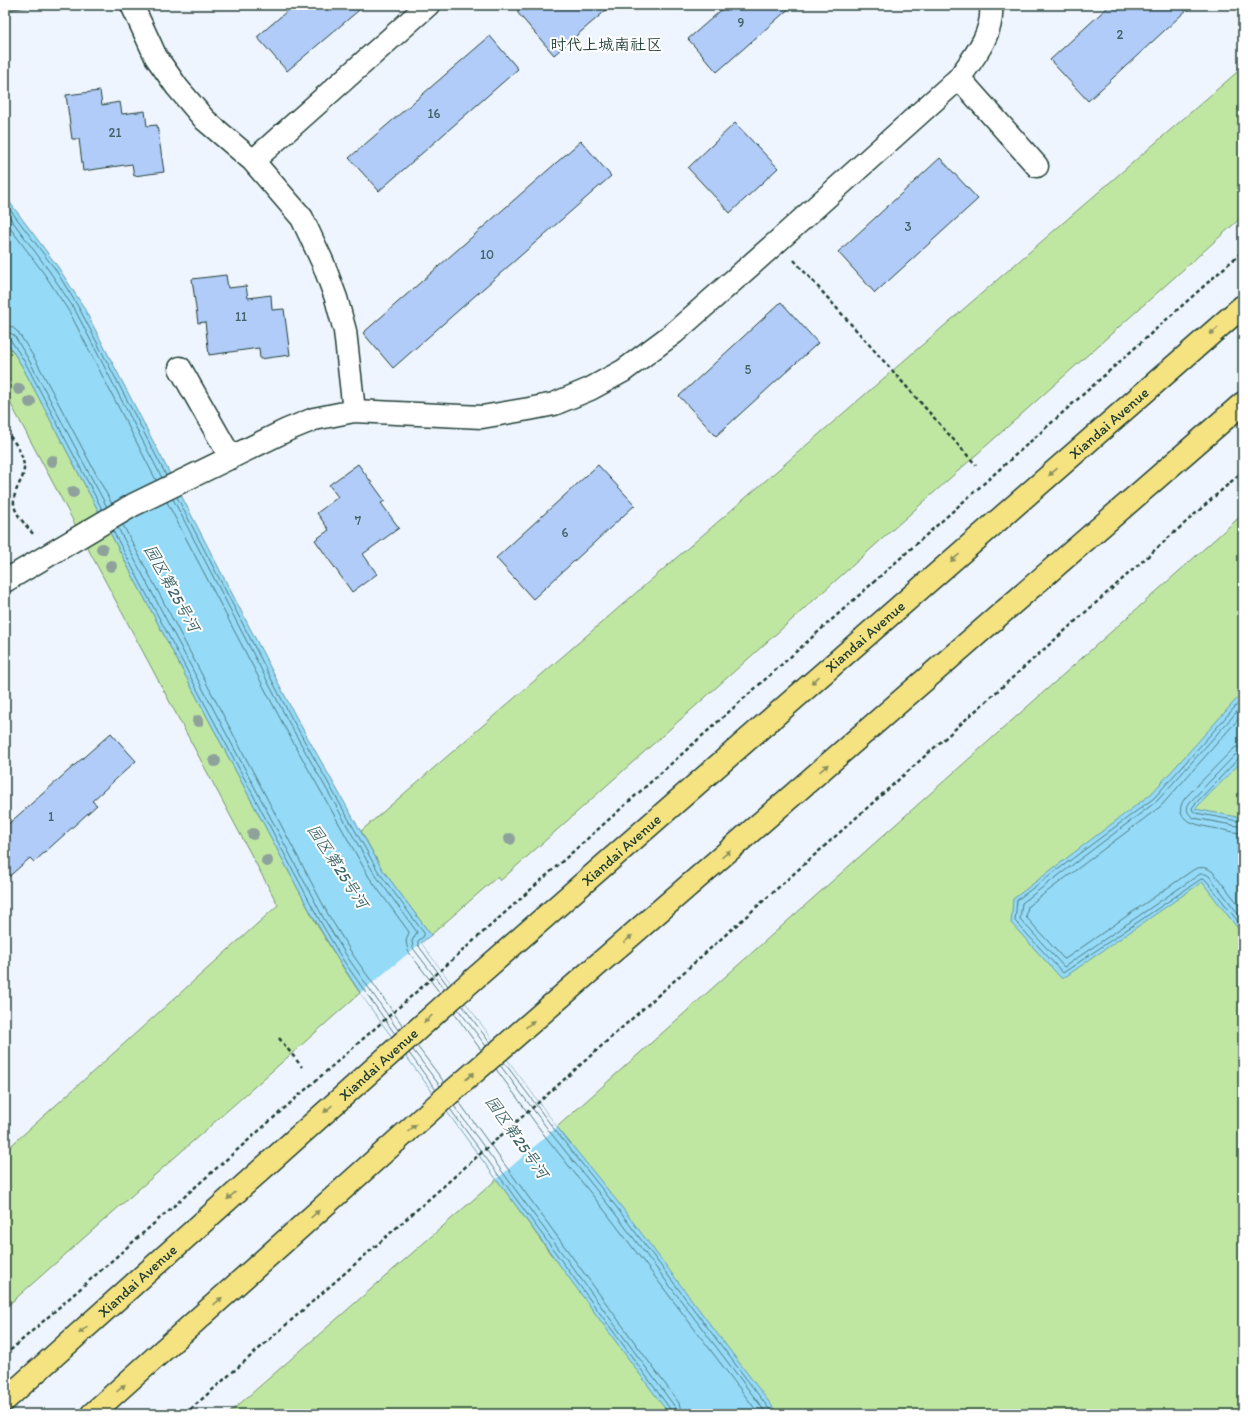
<svg xmlns="http://www.w3.org/2000/svg" width="1248" height="1419" font-family="Itim,'LXGW WenKai TC',sans-serif">
  <style>
    .green { fill: #c0e7a2; stroke: #70926b }
    .water { fill: #95daf7; stroke: #669ba9 }
    .pier { fill: #eff5fe }
    .lines { fill: none; stroke-linecap: round; stroke-linejoin: round }
    .shore { stroke: #4e7c82; stroke-width: 1 }
    .building { fill: #b1ccf9; stroke: #1f3d34 }
    .minor-casing { stroke: #1f3d34; stroke-width: 25 }
    .major-casing { stroke: #1f3d34; stroke-width: 25 }
    .path { stroke: #1f3d34; stroke-width: 2.5; stroke-dasharray: 4 3; stroke-linecap: butt }
    .minor { stroke: #fff; stroke-width: 22 }
    .major { stroke: #f5e382; stroke-width: 22 }
    .tree { fill: #8ea29b }
    .oneway { fill: #8a905b }
    .labels { text-anchor: middle; dominant-baseline: central; stroke-width: 4; stroke-linejoin: round; paint-order: stroke }
    .number-label { font-size: 13px; fill: #446165 }
    .street-label { font-size: 15px; fill: #1f3d34; stroke: #fff }
    .neighbourhood-label { font-size: 16px; fill: #1f3d34; stroke: #fff }
    .water-label { font-size: 16px; font-style: italic; fill: #3c6465; stroke: #fff }
  </style>
  <rect width="100%" height="100%" fill="#eff5fe"/>
  <filter id="ink" filterUnits="userSpaceOnUse"><feTurbulence type="fractalNoise" baseFrequency=".025" numOctaves="2"/><feDisplacementMap in="SourceGraphic" scale="8" xChannelSelector="R" yChannelSelector="G"/><feConvolveMatrix kernelMatrix="1 2 1 2 8 2 1 2 1" color-interpolation-filters="sRGB"/></filter>
  <g filter="url(#ink)">
    <path class="green" d="M1243 67V216L500 881 497 877 431 935 382 869 361 831Z
      M5 339 22 366 316 923 340 963 360 993 5 1308V1151L278 905 5 393Z
      M1243 514V1414H228L497 1179 552 1256 615 1200 557 1127Z"/>
    <path class="water" d="M5 196 58 267 83 306 296 717 382 869 431 935 421 943 557 1127 617 1201 778 1414H669L370 1007C343 968 319 929 297 887L22 366 5 339Z
      M1243 692V760L1195 809 1243 818V935L1202 882 1062 979 1011 923 1013 899 1151 794Z"/>
    <path class="pier" d="M421 943 557 1127 497 1179 360 993Z"/>
    <g class="lines">
      <path class="shore" d="M5 203 55 269 79 308 166 475
        M5 211 50 272 75 310 162 478
        M5 221 45 275 70 313 156 480
        M5 326 12 327 18 332 35 359 112 504
        M5 332 10 333 14 335 30 362 107 507
        M5 337 10 339 26 364 102 509
        M177 497 292 719 378 871 424 933V936L418 941V945L448 986
        M173 499 288 721 374 873 417 932 412 941 413 948 444 989
        M167 502 283 724 369 877 409 932 406 941 408 951 440 993
        M123 525 329 916 353 955 403 1026
        M118 528 324 919 348 958 398 1030
        M113 531 320 921 343 960 395 1034
        M1243 698 1154 798 1017 900 1015 921 1063 973 1201 879 1206 880 1243 928
        M1243 705 1157 801 1022 903 1020 919 1064 967 1200 874H1206L1210 877 1243 920
        M1243 714 1161 806 1028 906 1026 917 1063 958 1065 959 1193 870C1200 866 1207 867 1213 872L1243 910
        M1243 747H1236L1231 751 1185 798C1168 822 1203 826 1218 829 1226 830 1235 833 1243 833
        M1243 753 1235 755 1190 802C1185 808 1187 814 1194 818L1243 827
        M1243 758 1238 759 1194 805 1192 808 1193 811 1196 813 1243 822
        M462 1005 490 1043
        M458 1009 486 1046
        M454 1013 481 1050
        M417 1046 444 1082
        M413 1050 440 1086
        M409 1053 436 1090
        M504 1062 554 1129 614 1204 773 1414
        M500 1065 550 1132 610 1207 767 1414
        M496 1069 545 1136 605 1211 759 1414
        M459 1102 679 1403 682 1414
        M454 1106 675 1407 676 1414
        M450 1109 671 1410V1414"/>
    </g>
    <path class="building" d="M5 5H35V6L5 10Z
      M294 5H365L287 71 257 37Z
      M524 5H612L554 55 517 12Z
      M727 5H793L717 72 688 39Z
      M1110 5H1188L1190 7 1088 101 1050 60Z
      M490 36 518 69 379 191 349 158Z
      M100 91 102 105 120 102 122 114 145 111 147 126 157 125 164 172 134 176 132 164 83 171 79 139H72L66 95Z
      M735 123 778 168 730 213 688 168Z
      M581 141 611 176 393 368 363 333Z
      M940 158 978 199 875 293 838 252Z
      M226 275 228 288 246 286 248 298 271 295 272 310 284 309 290 355 260 359 259 348 209 355 205 322 198 323 192 279Z
      M781 302 818 343 716 436 679 396Z
      M358 464 385 501 381 503 399 528 363 554 377 574 352 592 315 540 329 530 317 513 338 497 329 485Z
      M598 465 635 505 533 599 496 558Z
      M111 733 136 761 92 801 97 805 34 862 30 858 5 880V827Z"/>
    <g class="lines">
      <g class="minor-casing">
        <path id="minor" d="M132 5 156 57 177 87 205 120 253 161 302 218 323 263 336 298 345 331 354 411
          M959 78 1037 166
          M253 161 428 5
          M180 368 231 458
          M5 581 133 505 287 430 314 419 354 411 482 417 529 409 554 404 590 389 623 371 674 333 778 241 959 78C975 56 994 33 991 5"/>
      </g>
      <g class="major-casing">
        <g id="major">
          <path id="s1" d="M5 1400 458 993 1243 306"/>
          <path d="M92 1414 440 1102 1243 403"/>
        </g>
      </g>
      <path class="path" d="M794 260 976 465
        M5 431C16 442 29 461 22 478 18 486 13 495 14 504 15 515 27 526 34 535
        M279 1038 302 1067
        M5 1355 441 970 1243 251
        M185 1414 539 1102 1243 471"/>
      <use href="#minor" class="minor"/>
      <use href="#major" class="major"/>
    </g>
    <g class="tree">
      <circle cx="19" cy="389" r="6"/>
      <circle cx="30" cy="402" r="6"/>
      <circle cx="52" cy="461" r="6"/>
      <circle cx="73" cy="492" r="6"/>
      <circle cx="102" cy="549" r="6"/>
      <circle cx="111" cy="566" r="6"/>
      <circle cx="198" cy="721" r="6"/>
      <circle cx="215" cy="761" r="6"/>
      <circle cx="253" cy="834" r="6"/>
      <circle cx="510" cy="839" r="6"/>
      <circle cx="267" cy="861" r="6"/>
    </g>
    <defs><path id="oneway-solid" d="M-6-.8H1V-3.2L6.5 0L1 3.2V.8H-6Z"/></defs>
    <g class="oneway">
      <use href="#oneway-solid" transform="translate(1214 331) rotate(139)"/>
      <use href="#oneway-solid" transform="translate(1053 472) rotate(139)"/>
      <use href="#oneway-solid" transform="translate(955 558) rotate(139)"/>
      <use href="#oneway-solid" transform="translate(815 680) rotate(139)"/>
      <use href="#oneway-solid" transform="translate(824 768) rotate(-41)"/>
      <use href="#oneway-solid" transform="translate(726 854) rotate(-41)"/>
      <use href="#oneway-solid" transform="translate(628 939) rotate(-41)"/>
      <use href="#oneway-solid" transform="translate(428 1019) rotate(138)"/>
      <use href="#oneway-solid" transform="translate(530 1024) rotate(-41)"/>
      <use href="#oneway-solid" transform="translate(470 1076) rotate(-41)"/>
      <use href="#oneway-solid" transform="translate(328 1109) rotate(138)"/>
      <use href="#oneway-solid" transform="translate(412 1128) rotate(-42)"/>
      <use href="#oneway-solid" transform="translate(231 1196) rotate(138)"/>
      <use href="#oneway-solid" transform="translate(315 1214) rotate(-42)"/>
      <use href="#oneway-solid" transform="translate(218 1301) rotate(-42)"/>
      <use href="#oneway-solid" transform="translate(83 1330) rotate(138)"/>
      <use href="#oneway-solid" transform="translate(121 1388) rotate(-42)"/>
    </g>
  </g>
  <g class="labels">
    <g class="number-label">
      <text x="741" y="22">9</text>
      <text x="1120" y="34">2</text>
      <text x="434" y="113">16</text>
      <text x="115" y="132">21</text>
      <text x="908" y="226">3</text>
      <text x="487" y="254">10</text>
      <text x="241" y="316">11</text>
      <text x="748" y="369">5</text>
      <text x="358" y="520">7</text>
      <text x="565" y="532">6</text>
      <text x="51" y="816">1</text>
    </g>
    <g class="street-label">
      <text stroke="none"><textPath href="#s1" startOffset="1474">Xiandai Avenue</textPath></text>
      <text stroke="none"><textPath href="#s1" startOffset="1150">Xiandai Avenue</textPath></text>
      <text stroke="none"><textPath href="#s1" startOffset="826">Xiandai Avenue</textPath></text>
      <text stroke="none"><textPath href="#s1" startOffset="502">Xiandai Avenue</textPath></text>
      <text stroke="none"><textPath href="#s1" startOffset="178">Xiandai Avenue</textPath></text>
    </g>
    <g class="neighbourhood-label">
      <text x="606" y="44">时代上城南社区</text>
    </g>
    <g class="water-label">
      <text transform="translate(172 588) rotate(61)">园区第25号河</text>
      <text transform="translate(338 866) rotate(57)">园区第25号河</text>
      <text transform="translate(517 1137) rotate(55)">园区第25号河</text>
    </g>
  </g>
  <rect width="1248" height="1419" fill="none" stroke="#fff" stroke-width="20"/>
  <rect x="10" y="10" width="1228" height="1399" fill="none" stroke="#1f3d34" stroke-width="1.5" filter="url(#ink)"/>
</svg>
